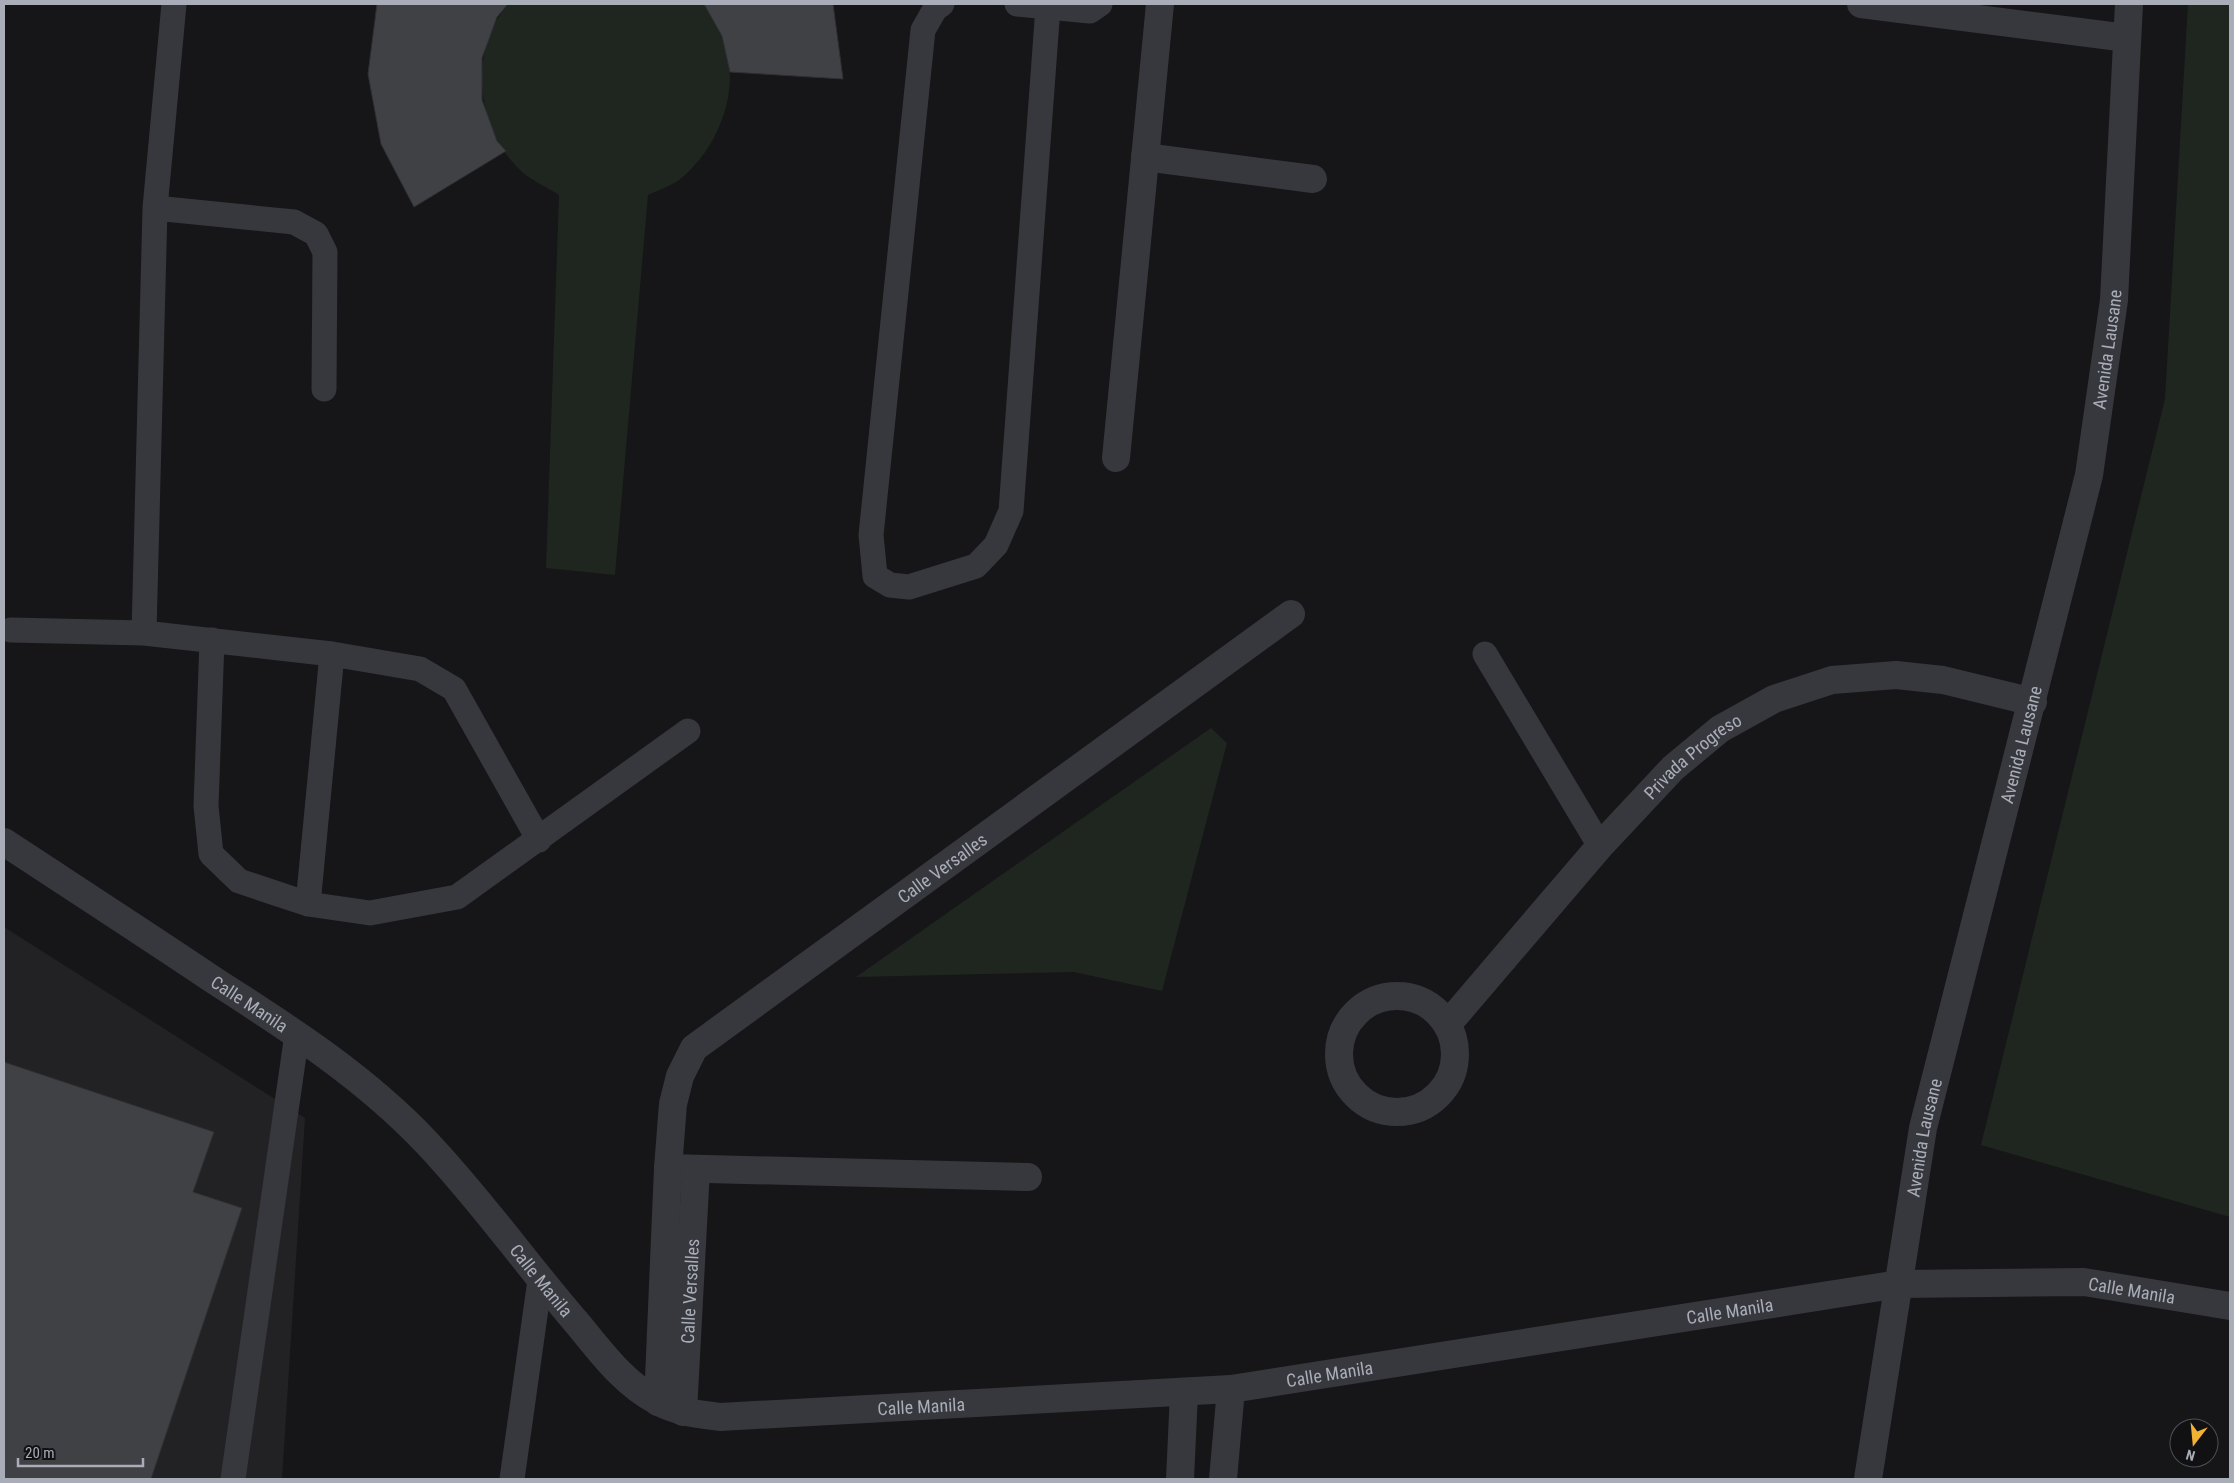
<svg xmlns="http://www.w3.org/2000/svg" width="2234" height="1483" font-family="'Roboto Condensed',sans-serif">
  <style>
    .built { fill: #222225 }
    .green { fill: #1e261f }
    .building { fill: #404145; stroke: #303034 }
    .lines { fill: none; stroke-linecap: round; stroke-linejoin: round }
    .lane { stroke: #37383d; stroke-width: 25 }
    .street { stroke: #37383d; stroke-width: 28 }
    .labels { text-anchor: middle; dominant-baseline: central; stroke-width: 5; stroke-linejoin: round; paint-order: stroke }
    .street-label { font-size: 18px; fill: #a8adb8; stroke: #111113 }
  </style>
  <rect width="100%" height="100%" fill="#161618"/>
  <path class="built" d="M4 927 305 1118 282 1479H4Z"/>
  <path class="green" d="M508 4H704C710 14 716 24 721 34 744 84 720 148 679 180 671 186 658 190 648 195L615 575 546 568 559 195C548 188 533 181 523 173 476 130 467 53 508 4Z
    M2188 4H2230V1217L1981 1145 2165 399Z
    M1211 728 1227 743 1162 991 1074 972 856 977Z"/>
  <path class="building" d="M377 4H508L497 17 482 58V100L497 141 506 151 414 207 381 144 368 74Z
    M704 4H833L843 79 730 72 722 36Z
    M4 1062 214 1132 193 1192 242 1208 151 1479H4Z"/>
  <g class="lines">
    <path class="lane" d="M174 4 155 208 144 633 332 654 420 669 454 689 539 840
      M942 4 935 9 923 30 871 535 875 576 890 585 909 587 976 566 996 545 1011 511 1048 7
      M1017 4 1090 11 1100 4
      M155 208 294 222 316 234 325 252 324 389
      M11 630 144 633
      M212 640 206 806 211 854 239 881 308 904 370 913 457 897 688 731
      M1485 654 1600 846
      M308 904 332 654
      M233 1479 297 1034
      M512 1479 540 1280"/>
    <g class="street">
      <path d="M1861 4 2127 38"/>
      <path d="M1145 157 1313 179"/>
      <path d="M1116 458 1160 4"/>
      <path id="s1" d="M4 842C74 888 145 934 215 981 290 1029 366 1078 427 1143 481 1200 526 1264 577 1323 601 1352 623 1383 657 1401 676 1412 698 1414 720 1417L1231 1389 1899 1284 2084 1282 2230 1306"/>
      <circle cx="1397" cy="1054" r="58"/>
      <path id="s2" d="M1447 1025 1600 846 1673 768 1720 729 1774 699 1832 680 1896 675 1943 680 2033 702"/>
      <path id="s3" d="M1028 1177 668 1168 673 1104 680 1076 694 1048 1291 614"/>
      <path d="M658 1402 668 1168"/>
      <path id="s4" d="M683 1412 696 1169"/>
      <path d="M1180 1479 1184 1393"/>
      <path d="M1223 1479 1231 1389"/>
      <path id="s5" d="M1868 1479 1923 1128 2089 475 2114 300 2129 4"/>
    </g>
  </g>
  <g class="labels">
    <g class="street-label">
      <text stroke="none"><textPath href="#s5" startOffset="1156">Avenida Lausane</textPath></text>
      <text stroke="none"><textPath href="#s5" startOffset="751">Avenida Lausane</textPath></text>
      <text stroke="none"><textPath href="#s2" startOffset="365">Privada Progreso</textPath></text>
      <text stroke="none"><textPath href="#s3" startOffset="791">Calle Versalles</textPath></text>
      <text stroke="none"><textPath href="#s1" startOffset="294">Calle Manila</textPath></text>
      <text stroke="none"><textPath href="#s5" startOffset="346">Avenida Lausane</textPath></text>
      <text stroke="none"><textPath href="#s1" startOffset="699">Calle Manila</textPath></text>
      <text stroke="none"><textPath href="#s1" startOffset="2354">Calle Manila</textPath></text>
      <text stroke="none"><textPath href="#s4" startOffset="121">Calle Versalles</textPath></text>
      <text stroke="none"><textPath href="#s1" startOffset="1949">Calle Manila</textPath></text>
      <text stroke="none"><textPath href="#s1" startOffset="1544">Calle Manila</textPath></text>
      <text stroke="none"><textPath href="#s1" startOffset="1134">Calle Manila</textPath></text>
    </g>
  </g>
  <rect width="2234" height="1483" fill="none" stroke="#a8adb8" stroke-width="10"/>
  <g transform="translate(2194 1443) rotate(196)"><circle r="24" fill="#111113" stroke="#4d4f55"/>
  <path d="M0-4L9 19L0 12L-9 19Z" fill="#f2b134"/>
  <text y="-8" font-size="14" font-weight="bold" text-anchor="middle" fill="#a8adb8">N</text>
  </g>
  <path d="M18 1458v8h125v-8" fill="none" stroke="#a8adb8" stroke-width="2.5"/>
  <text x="25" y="1458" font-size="15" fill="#a8adb8" stroke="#111113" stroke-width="4" paint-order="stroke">20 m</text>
</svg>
